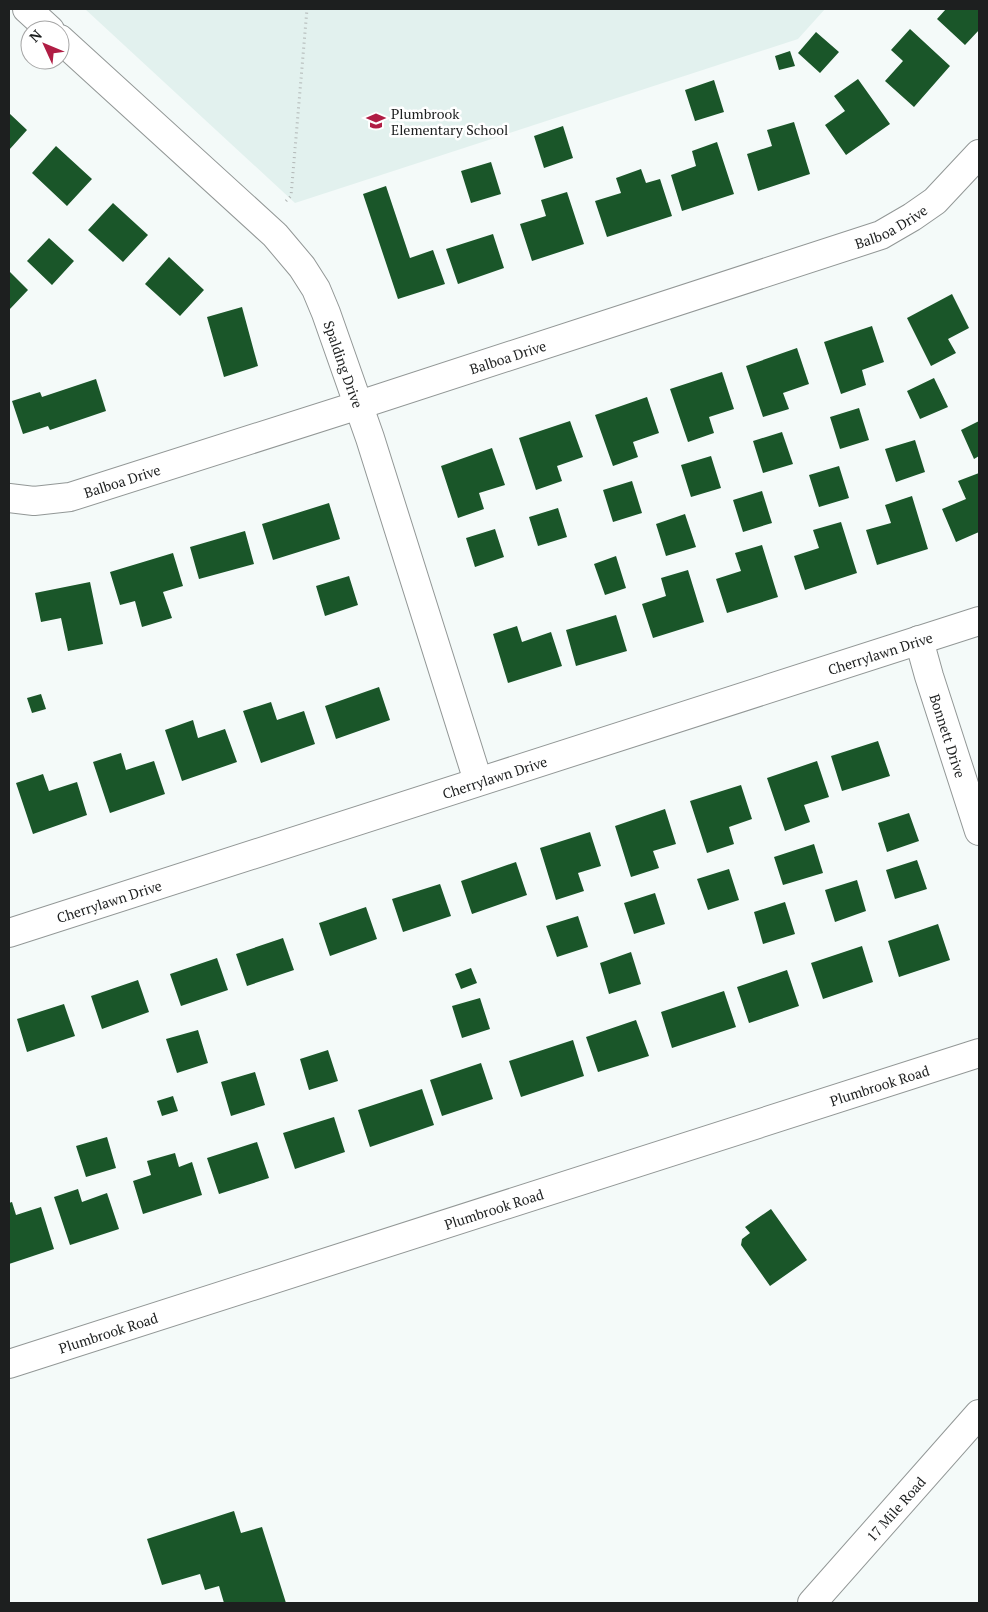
<svg xmlns="http://www.w3.org/2000/svg" width="988" height="1612" font-family="'PT Serif',serif">
  <style>
    .built { fill: #e2f1ee }
    .building { fill: #1a5629 }
    .lines { fill: none; stroke-linecap: round; stroke-linejoin: round }
    .minor-casing { stroke: #929796; stroke-width: 30 }
    .tertiary-casing { stroke: #929796; stroke-width: 30 }
    .path { stroke: #b1b6b5; stroke-width: 3; stroke-dasharray: 1 4; stroke-linecap: butt }
    .minor { stroke: #fff; stroke-width: 28 }
    .tertiary { stroke: #fff; stroke-width: 28 }
    .labels { text-anchor: middle; dominant-baseline: central; stroke-width: 5; stroke-linejoin: round; paint-order: stroke }
    .poi-label { font-size: 14px; fill: #1d1f1f; stroke: #fff; text-anchor: start }
    .street-label { font-size: 14px; fill: #1d1f1f; stroke: #fff }
  </style>
  <rect width="100%" height="100%" fill="#f4faf9"/>
  <path class="built" d="M85 9H825L798 39 295 203Z"/>
  <path class="building" d="M946 9H979V30L965 45 937 19Z
    M910 29 950 66 914 107 885 81 903 61 891 50Z
    M816 32 839 52 820 73 798 53Z
    M790 51 795 66 779 70 775 56Z
    M858 79 890 124 846 155 825 125 845 111 834 96Z
    M714 80 724 112 695 121 685 90Z
    M9 113 27 130 9 150Z
    M794 122 810 174 758 191 747 154 772 146 767 130Z
    M563 126 573 158 544 168 534 136Z
    M717 142 734 194 682 211 671 175 696 166 692 151Z
    M56 146 92 179 67 206 32 173Z
    M491 162 501 194 471 203 461 171Z
    M641 169 646 183 660 179 672 216 607 237 595 201 621 193 616 178Z
    M386 186 410 258 433 250 445 284 398 299 363 194Z
    M567 192 584 244 532 261 520 224 546 216 541 200Z
    M113 203 148 235 123 262 88 230Z
    M493 234 504 268 458 284 446 249Z
    M49 238 74 261 52 285 27 261Z
    M169 257 204 290 180 316 145 284Z
    M9 271 28 290 9 310Z
    M952 294 969 328 948 339 956 353 931 366 907 318Z
    M242 307 258 366 224 377 207 317Z
    M872 326 884 362 862 370 866 385 841 394 824 342Z
    M797 348 809 384 783 393 789 409 763 417 746 366Z
    M722 372 734 409 709 417 714 433 688 442 670 389Z
    M934 378 948 407 920 419 907 391Z
    M96 379 106 411 50 430 48 426 23 434 12 401 40 392 42 397Z
    M647 397 659 433 633 442 638 457 613 466 595 415Z
    M859 408 869 440 840 449 830 417Z
    M570 421 583 457 557 466 562 481 536 490 519 438Z
    M979 421V456L974 459 961 430Z
    M782 432 793 464 763 473 753 441Z
    M915 440 925 472 896 482 885 449Z
    M492 448 505 485 479 493 484 509 458 518 441 466Z
    M711 456 721 488 691 497 681 465Z
    M839 466 849 498 819 507 809 475Z
    M979 473V532L956 542 942 509 966 499 958 481Z
    M632 481 642 513 613 522 603 490Z
    M762 491 772 523 743 532 733 500Z
    M912 496 928 549 877 565 866 530 891 523 885 505Z
    M329 503 340 539 273 560 262 524Z
    M558 508 567 537 538 546 529 517Z
    M685 514 696 547 666 556 656 524Z
    M841 522 857 573 805 590 794 556 819 548 813 530Z
    M495 529 504 557 475 567 466 538Z
    M245 531 254 564 199 579 190 547Z
    M762 545 778 597 727 613 716 579 741 571 735 553Z
    M173 553 183 586 163 592 172 618 142 627 135 601 120 605 110 572Z
    M616 556 626 588 605 595 594 564Z
    M688 570 704 622 653 638 642 604 666 596 661 578Z
    M349 576 358 605 325 616 316 586Z
    M90 582 103 644 68 651 61 618 41 622 35 593Z
    M616 615 627 651 576 666 566 630Z
    M517 626 522 642 551 632 562 666 508 683 493 634Z
    M379 687 390 720 336 739 325 706Z
    M41 694 46 709 32 713 27 698Z
    M271 702 277 720 304 711 315 744 261 763 243 711Z
    M193 720 198 738 225 729 237 762 182 781 165 730Z
    M878 741 890 776 842 791 831 756Z
    M121 753 126 770 154 761 165 794 110 813 93 762Z
    M817 761 829 797 804 805 810 822 785 831 767 778Z
    M43 774 49 791 77 782 87 815 33 834 16 783Z
    M741 785 752 819 729 827 734 844 707 853 690 801Z
    M665 809 676 844 653 851 659 868 631 877 615 826Z
    M909 813 919 841 887 852 878 823Z
    M590 832 601 866 578 873 584 891 556 900 540 848Z
    M814 844 823 873 783 885 774 857Z
    M917 860 927 889 895 899 886 870Z
    M516 862 527 895 472 914 461 881Z
    M729 869 739 900 708 910 697 879Z
    M857 880 866 911 835 922 825 890Z
    M440 884 451 916 403 932 392 899Z
    M655 893 665 924 634 934 624 903Z
    M785 902 795 934 763 944 754 912Z
    M366 907 377 939 330 956 319 923Z
    M578 916 588 947 557 957 546 926Z
    M938 924 950 960 899 977 888 941Z
    M283 938 294 970 247 986 236 954Z
    M862 946 873 982 823 999 811 963Z
    M631 952 641 984 609 994 600 963Z
    M217 958 228 990 181 1006 170 974Z
    M471 968 477 983 461 989 455 974Z
    M787 970 799 1006 749 1023 737 987Z
    M138 980 149 1012 102 1029 91 996Z
    M724 991 736 1027 672 1048 661 1012Z
    M480 998 490 1029 462 1038 452 1006Z
    M64 1004 75 1036 27 1052 17 1019Z
    M636 1020 649 1056 598 1072 586 1037Z
    M198 1030 208 1063 177 1073 166 1039Z
    M573 1040 584 1076 521 1097 509 1061Z
    M328 1050 338 1081 309 1090 300 1059Z
    M481 1063 493 1099 442 1116 430 1080Z
    M255 1072 265 1105 231 1116 221 1082Z
    M422 1089 434 1125 370 1147 358 1110Z
    M173 1096 178 1111 162 1116 157 1101Z
    M334 1117 345 1152 295 1169 283 1133Z
    M107 1137 116 1168 86 1177 76 1146Z
    M257 1142 269 1178 219 1194 207 1158Z
    M175 1153 179 1167 192 1162 202 1195 143 1214 133 1181 151 1175 147 1161Z
    M78 1189 82 1202 107 1193 119 1229 70 1245 54 1197Z
    M12 1202 16 1215 41 1207 54 1249 9 1264V1203Z
    M771 1209 807 1260 770 1286 741 1245 742 1239 750 1233 745 1227Z
    M234 1511 241 1533 262 1527 286 1603H224L219 1586 205 1590 200 1574 162 1585 147 1539Z"/>
  <g class="lines">
    <g class="minor-casing">
      <g id="minor">
        <path d="M27 9 50 30"/>
        <path id="s1" d="M60 39 275 235 302 267 316 289 326 313 370 438 478 781"/>
        <path id="s2" d="M9 498 34 501 70 497 359 405 881 235 912 217 935 201 979 154"/>
        <path id="s3" d="M919 640 929 676 979 831"/>
        <path id="s4" d="M9 933 979 621"/>
        <path id="s5" d="M9 1364 979 1053"/>
      </g>
    </g>
    <g class="tertiary-casing">
      <g id="tertiary">
        <path id="s6" d="M812 1603 979 1414"/>
      </g>
    </g>
    <path class="path" d="M286 201 291 196 307 9"/>
    <use href="#minor" class="minor"/>
    <use href="#tertiary" class="tertiary"/>
  </g>
  <defs>
    <g id="school-bare" transform="scale(1.5)"><path d="M0-5L7-2L0 1L-7-2ZM-4 1L0 2.5L4 1V4Q0 6-4 4Z" fill="#b01d44" stroke="#fff" stroke-width="2.5" paint-order="stroke"/></g>
  </defs>
  <g fill-rule="evenodd">
    <use href="#school-bare" x="376" y="121"/>
  </g>
  <g class="labels">
    <g class="poi-label">
      <text x="391" y="113">Plumbrook<tspan x="391" dy="16">Elementary School</tspan></text>
    </g>
    <g class="street-label">
      <text stroke="none"><textPath href="#s2" startOffset="926">Balboa Drive</textPath></text>
      <text stroke="none"><textPath href="#s2" startOffset="521">Balboa Drive</textPath></text>
      <text stroke="none"><textPath href="#s1" startOffset="439">Spalding Drive</textPath></text>
      <text stroke="none"><textPath href="#s2" startOffset="116">Balboa Drive</textPath></text>
      <text stroke="none"><textPath href="#s4" startOffset="915">Cherrylawn Drive</textPath></text>
      <text stroke="none"><textPath href="#s3" startOffset="100">Bonnett Drive</textPath></text>
      <text stroke="none"><textPath href="#s4" startOffset="510">Cherrylawn Drive</textPath></text>
      <text stroke="none"><textPath href="#s4" startOffset="105">Cherrylawn Drive</textPath></text>
      <text stroke="none"><textPath href="#s5" startOffset="914">Plumbrook Road</textPath></text>
      <text stroke="none"><textPath href="#s5" startOffset="509">Plumbrook Road</textPath></text>
      <text stroke="none"><textPath href="#s5" startOffset="104">Plumbrook Road</textPath></text>
      <text stroke="none"><textPath href="#s6" startOffset="126">17 Mile Road</textPath></text>
    </g>
  </g>
  <rect width="988" height="1612" fill="none" stroke="#1d1f1f" stroke-width="20"/>
  <g transform="translate(45 45) rotate(314)"><circle r="24" fill="#ffffff" stroke="#a5a5a5"/>
  <path d="M0-4L9 19L0 12L-9 19Z" fill="#b01d44"/>
  <text y="-8" font-size="14" font-weight="bold" text-anchor="middle" fill="#1d1f1f">N</text>
  </g>
</svg>
